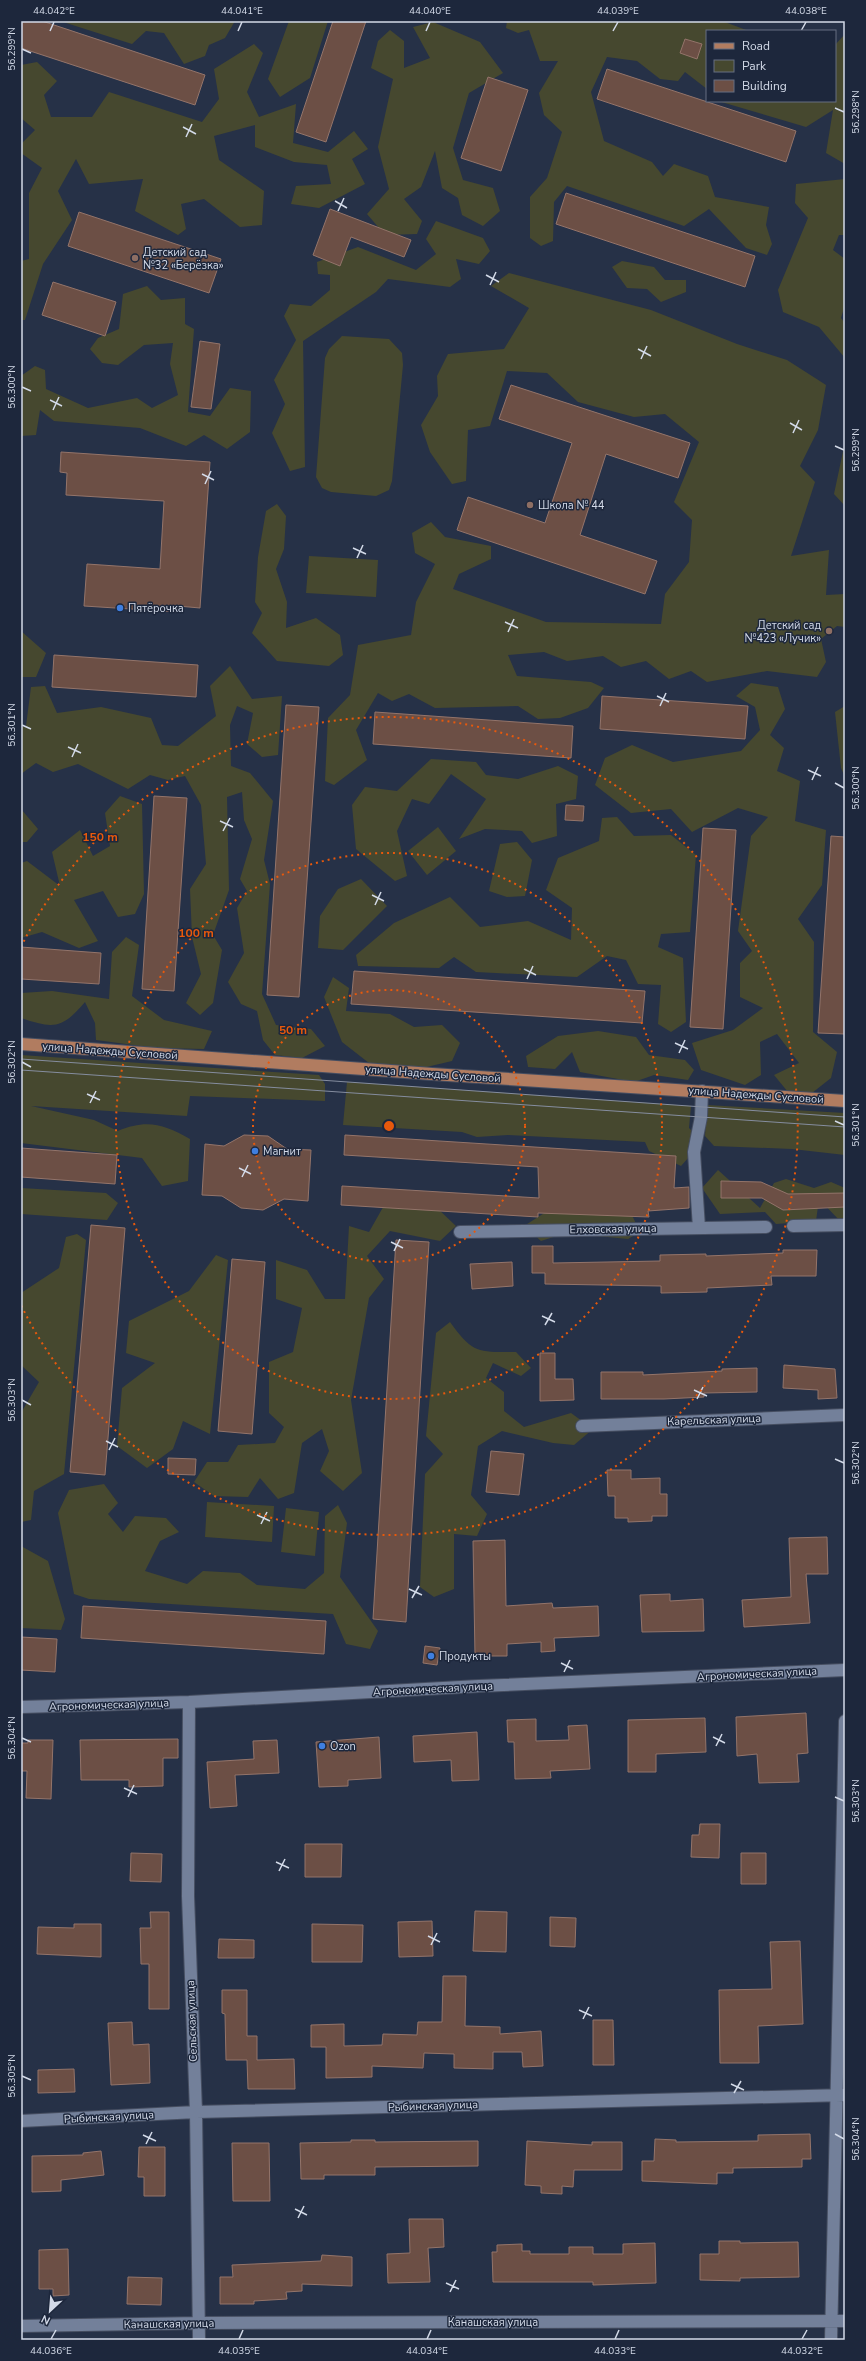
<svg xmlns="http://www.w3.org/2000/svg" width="866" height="2361" font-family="'Nunito Sans',sans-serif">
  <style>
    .green { fill: #46482f }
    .building { fill: #6c4f45; stroke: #93746a }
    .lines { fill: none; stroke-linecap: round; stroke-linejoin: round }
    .minor-casing { stroke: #464e61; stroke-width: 14 }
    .major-casing { stroke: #464e61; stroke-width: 14 }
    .minor { stroke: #73809a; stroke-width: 12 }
    .major { stroke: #b17c60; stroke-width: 12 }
    .tram { stroke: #858d9f; stroke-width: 1 }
    .ticks { fill: none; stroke: #d3dae8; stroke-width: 1.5 }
    .ring { fill: none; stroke: #e8590c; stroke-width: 2; stroke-dasharray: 2 4 }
    .education-dot { fill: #8d6e63; stroke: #1d273c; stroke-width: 1.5 }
    .shop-dot { fill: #3f7fe0; stroke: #1d273c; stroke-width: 1.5 }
    .labels { text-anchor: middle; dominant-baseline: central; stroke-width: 3; stroke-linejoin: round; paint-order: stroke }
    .poi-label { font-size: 11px; fill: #d3dae8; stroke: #1d273c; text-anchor: start }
    .street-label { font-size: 11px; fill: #d3dae8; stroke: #1d273c }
    .centre { fill: #e8590c; stroke: #1d273c; stroke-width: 2 }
    .ring-label { font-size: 12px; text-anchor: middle; font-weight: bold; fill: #e8590c; stroke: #1d273c; stroke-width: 3; stroke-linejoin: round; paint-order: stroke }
    .neatline { fill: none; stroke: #d3dae8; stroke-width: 1.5 }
    .ticks-label { font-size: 10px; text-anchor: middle; fill: #d3dae8 }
  </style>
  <rect width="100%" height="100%" fill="#263147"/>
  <path class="green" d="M60 21H235L225 38 209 45 205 56 184 64 164 33 146 31 132 44Z
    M289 21H328L310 78 280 97 268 79Z
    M507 21H722L749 31H707V89L685 72 678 81 660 79 637 61 607 57 591 92 604 141 652 162 663 176 674 164 708 176 715 197 769 207 766 225 772 244 767 255 746 248 709 209 684 226 567 186 554 202 553 241 541 246 530 238V197L547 178 562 132 544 115 539 93 558 61H540L529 30 518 33 506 28Z
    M433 22 480 42 503 73 469 93 453 148 463 180 493 188 500 211 483 226 462 215 458 198 442 188 435 151 421 187 404 199 422 221 417 234 385 235 367 214 389 189 378 147 393 79 371 68 378 41 390 30 404 41V68L430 58 413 27Z
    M845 34V164L826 153 833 110 806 127 718 101H835V45Z
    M254 44 263 53 247 92 259 117 296 104 293 143 328 152 354 131 368 149 352 159 365 184 319 208 291 204 296 186 331 184 327 165 294 162 255 147V125L214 136 219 160 264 191 262 225 240 227 204 199 181 204 186 229 178 235 135 211 143 179 89 184 76 159 58 191 72 220 43 264 25 320H21V261L29 259V193L42 168 21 153V144L35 130 21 118V65L37 62 57 81 44 95 51 117H92L109 92 202 122 219 99 214 69Z
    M845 179V235H839L833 250 845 259V305L841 318 845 323V358L819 327 783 312 778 290 808 218 795 203 796 184Z
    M436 221 483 238 490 251 479 264 456 259 461 279 450 287 388 279 376 292 303 341 305 467 290 471 272 433 285 404 274 380 296 340 284 316 290 304 311 306 330 290V275L318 274 317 262 358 247 416 270 436 254 426 239Z
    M622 261 654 267 665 280H686V292L661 302 647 289 627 288 612 267Z
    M509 273 651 310 737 344 787 360 826 385 818 430 800 466 815 482 791 556 829 550 826 595 845 594V627L837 626 821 639 826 662 817 677 767 671 707 682 691 671 669 679 646 661 621 667 603 656 567 661 544 652 508 655 517 676 591 682 604 688 588 708 560 718 538 719 518 706 435 708 409 694 392 701 378 693 356 730 367 760 334 785 325 781 328 718 350 695 358 645 411 635 416 602 435 564 415 553 412 533 431 522 445 537 491 546V559L459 574 453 589 546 622 661 624 665 594 689 562 692 520 674 502 699 442 665 414 634 417 578 402 547 373 507 371 490 426 468 430 466 481 452 484 430 452 421 425 438 396 437 376 448 354 504 349 529 308 491 286Z
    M147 286 161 300 185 298V324L194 329 188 412 210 416 230 388 251 391 250 432 227 449 204 435 186 446 140 428 54 421 40 410 36 435 21 436V376L35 366 45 370 46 389 88 408 137 398 152 408 178 395 170 364 173 343 144 345 118 365 102 363 90 349 98 338 119 329 123 294Z
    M342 336 389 339 402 353 403 365 392 481 389 490 376 496 331 492 322 488 316 477 325 358 329 349Z
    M845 442V506L834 494Z
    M277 504 286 516 284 549 276 569 287 602 286 628 316 618 340 635 343 655 329 666 277 661 252 633 262 613 255 602 258 557 266 511Z
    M309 556 378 560 376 597 306 593Z
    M21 631 46 653 36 677H21Z
    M230 666 252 699 282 696 278 755 262 757 247 744 253 713 237 706 230 725 231 766 250 773 273 801 264 860 270 884 262 994 276 1025 311 1029 325 1046 302 1058 275 1055 263 1040 257 1011 241 1004 228 982 244 953 237 908 247 891 240 879 252 839 244 820 242 792 227 797 229 890 213 935 222 950 213 1003 200 1015 186 1003 201 974 192 937 190 889 206 864 201 805 185 776 168 780 150 775 128 789 78 764 53 772 36 763 21 774V728L26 726 31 687 45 686 57 713 101 707 151 718 162 745 178 746 216 716 210 686Z
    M751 683 778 687 785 709 770 735 784 748 777 771 800 781 795 821 826 830 822 885 798 919 814 942 813 1032 837 1052 831 1078 812 1093 788 1092 774 1075 799 1063 777 1034 760 1042 761 1075 745 1085 701 1070 692 1043 733 1030 763 1008 740 997V963L752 951 738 931 751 836 768 817 738 808 692 832 671 809 631 813 595 785 605 758 632 745 673 762 741 751 760 730 755 707 736 696Z
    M845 706V777L841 768 835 712Z
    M431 759 476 762 486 775 518 779 558 766 578 776 576 799 556 804 557 836 532 843 522 831 485 829 459 839 486 799 451 774 429 804 412 799 397 831 407 876 395 881 356 849 352 805 365 787 397 791Z
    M120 796 142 804 144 894 135 914 118 917 103 891 74 900 98 941 79 948 42 932 21 938V863L27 861 60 886 52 852 80 830 93 856 110 846 105 813Z
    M21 809 38 829 27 842H21Z
    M617 817 634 836 671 835 696 855 690 932 661 934 658 947 683 958 686 1022 671 1032 658 1024 661 985 638 984 626 960 607 956 577 977 476 972 454 957 439 968 358 966 356 955 394 923 450 897 480 927 528 921 571 940 572 908 546 890 558 858 599 841 602 818Z
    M438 827 456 851 427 875 408 851Z
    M517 842 532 860 525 896 507 897 489 891 500 844Z
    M361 879 387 906 343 950 318 948 320 916 338 889Z
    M126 937 139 945 132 996 164 1020 212 1031 204 1049 156 1048 96 1040 95 1023 85 1002C62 1029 54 1029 21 1018V993L52 991 109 999 112 952Z
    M333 977 349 988 346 1011 390 1014 414 1027 442 1025 460 1043 452 1061 418 1069 369 1063 342 1042 324 997Z
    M598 1031 636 1037 649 1055 685 1060 694 1070 688 1080 654 1075 634 1082 580 1072 572 1052 555 1069 528 1067 526 1056 558 1036Z
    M21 1055 319 1075 325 1084V1101L190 1096 187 1116 31 1106 94 1120 118 1131C146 1119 164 1124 190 1139L188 1181 162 1186 142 1158 21 1143Z
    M347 1082 691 1106 689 1128 694 1133 689 1157 681 1166 649 1151 645 1142 508 1135 477 1137 462 1132 343 1125Z
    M707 1105 845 1113V1155L792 1149 714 1146 705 1136Z
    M718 1170 760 1208 774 1183 786 1179 814 1188 831 1182 845 1188V1221L841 1222 819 1199 816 1221 776 1224 765 1212 720 1214 702 1188Z
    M21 1188 106 1193 118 1203 107 1220 21 1214Z
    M386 1202 436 1207 456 1226 440 1241 390 1231 367 1256 384 1279 369 1298 351 1400 362 1473 343 1491 320 1471 329 1451 322 1429 302 1443 294 1493 278 1499 260 1478 248 1497 214 1496 194 1482 207 1462H228L238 1445 275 1443 284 1427 269 1413V1362L293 1352 302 1308 276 1299V1260L307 1270 325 1299H345L349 1226 369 1232Z
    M549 1210 630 1211 640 1232 628 1239 566 1233 541 1241 524 1226Z
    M77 1234 86 1240 64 1474 34 1491 31 1520 21 1522V1413L39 1382 21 1365V1293L59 1268 66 1237Z
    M216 1255 228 1260 210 1434 183 1421 173 1449 147 1468 117 1446 122 1388 155 1363 126 1353 129 1321 189 1291Z
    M450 1322C473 1354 478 1352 516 1352L531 1368 521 1376 493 1363 486 1378 504 1392V1411L524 1427 571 1413 593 1429 574 1445 553 1443 502 1431 478 1446 471 1495 487 1514 477 1536 454 1534V1589L434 1597 420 1587 425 1474 443 1454 426 1436 436 1333Z
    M104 1484 118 1503 108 1514 123 1532 135 1516 166 1518 179 1532 160 1541 145 1571 187 1584 203 1571 240 1573 257 1585 305 1589 324 1573 325 1516 338 1505 347 1523 340 1577 378 1631 370 1649 346 1644 333 1614 89 1599 74 1594 58 1513 69 1490Z
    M207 1502 274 1506 272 1542 205 1537Z
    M286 1508 319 1512 315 1556 281 1552Z
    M21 1546 48 1561 65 1619 61 1630 21 1628Z"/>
  <path class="building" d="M21 21H42L205 75 195 105 21 48Z
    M333 21H366L326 142 296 132Z
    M685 39 702 44 697 59 680 53Z
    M607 69 796 131 786 162 597 99Z
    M488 77 528 90 501 171 461 158Z
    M566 193 755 256 745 287 556 224Z
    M330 209 411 240 404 257 351 237 340 266 313 255Z
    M79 212 221 259 209 293 68 246Z
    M53 282 116 302 105 336 42 315Z
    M200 341 220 344 211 409 191 407Z
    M511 385 690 443 678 478 606 454 580 535 657 561 645 594 457 530 468 497 545 523 572 443 499 419Z
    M61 452 210 462 200 608 178 606V612L84 606 87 564 160 569 164 501 66 495 67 473 60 472Z
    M54 655 198 665 196 697 52 687Z
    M602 696 748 706 745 739 600 729Z
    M286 705 319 707 299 997 267 995Z
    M375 712 573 726 571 758 373 744Z
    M154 796 187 798 174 991 142 989Z
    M566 805 584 806 583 821 565 820Z
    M703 828 736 830 723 1029 690 1027Z
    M831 836 845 837V1034L818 1033Z
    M21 947 101 953 99 984 21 979Z
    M354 971 645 991 642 1023 351 1004Z
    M244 1135 268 1136 287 1149 311 1150 308 1201 284 1199 263 1210 241 1208 222 1196 202 1195 205 1144 224 1146Z
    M345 1135 676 1156 674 1188 689 1187V1208L648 1211 649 1217 538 1213V1217L341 1205 342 1186 539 1198 538 1167 344 1155Z
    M21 1148 117 1155 115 1184 21 1177Z
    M721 1181 761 1182 788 1194 845 1193V1207L783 1210 762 1198H721Z
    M91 1225 125 1228 105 1475 70 1472Z
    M396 1240 429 1242 406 1622 373 1619Z
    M532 1246H553V1263L660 1261V1255L706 1254V1256L783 1253V1250H817L816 1276H771L772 1285 707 1288V1292L661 1293V1286L545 1284V1273H532Z
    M232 1259 265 1262 252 1434 218 1431Z
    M512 1262 513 1286 472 1289 470 1264Z
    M540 1353H555V1379H573L574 1400 540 1401Z
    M784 1365 835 1369 837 1398 818 1399V1390L783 1388Z
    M757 1368V1392L704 1393V1397L664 1399H601V1372H643V1375L722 1371V1369Z
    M491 1451 524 1454 519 1495 486 1492Z
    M168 1458 196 1459 195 1475 168 1474Z
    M607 1470H631V1479L660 1478V1494H667V1516H652V1521L628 1522V1518H615V1496H608Z
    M827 1537 828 1574H806L810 1623 744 1627 742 1600 791 1597 789 1538Z
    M505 1540 506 1606 552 1603 553 1608 598 1606 599 1636 554 1638 555 1651 541 1652V1642L507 1644V1656H475L473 1541Z
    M670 1594V1601L703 1599 704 1631 642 1632 640 1595Z
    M83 1606 326 1621 324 1654 81 1638Z
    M21 1637 57 1639 55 1672 21 1670Z
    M425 1646 440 1648 437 1665 423 1663Z
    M806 1713 808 1753 797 1754 799 1782 759 1783 757 1754 737 1756 736 1717Z
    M705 1718 706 1752 656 1754V1772H628V1720Z
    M536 1719V1741L569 1740 568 1726 587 1725 590 1769 550 1771 551 1778 515 1779 514 1742H508L507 1720Z
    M477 1732 479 1780 452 1781 451 1760 414 1762 413 1736Z
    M379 1737 381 1778 348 1780V1786L319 1787 316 1742Z
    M178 1739V1758H163V1786L129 1787V1780H81L80 1740Z
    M28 1740H53L51 1799 26 1798 27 1771H21V1743H28Z
    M277 1740 279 1773 235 1775 237 1806 210 1808 207 1762 254 1759 253 1741Z
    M700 1824H720L719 1858 691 1857 692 1835H699Z
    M305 1844H342L341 1877H305Z
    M131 1853 162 1854 161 1882 130 1881Z
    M741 1853H766V1884H741Z
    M475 1911 507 1912 506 1952 473 1951Z
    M150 1912H169V2009H149V1964H141L140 1928H151Z
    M550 1917 576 1918 575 1947 550 1946Z
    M432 1921 433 1956 399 1957 398 1922Z
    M74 1924H101V1957L37 1954 38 1927 74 1928Z
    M312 1924 363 1925 362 1962H312Z
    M219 1939 254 1940V1958H218Z
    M800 1941 803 2024 758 2026 759 2063H720L719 1990 772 1989 770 1942Z
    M443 1976H466L465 2026 500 2027V2034L541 2031 543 2066 523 2067 522 2052H493V2069L454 2068V2054L424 2053 423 2068 372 2066V2077L326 2078V2047H311V2025L344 2024V2046L382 2045 383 2034 417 2035 418 2022H442Z
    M222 1990H247V2036H257V2060L294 2059 295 2089H248L247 2060H226L225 2014 222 2013Z
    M593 2020H613L614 2065H593Z
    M132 2022 133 2045 149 2044 150 2083 111 2085 108 2023Z
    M74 2069 75 2092 38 2093V2070Z
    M810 2134 811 2159H802V2167L733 2168V2173H717V2184L642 2181V2161H654L655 2139 676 2140V2142L758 2141V2135Z
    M351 2140H375V2142L478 2141V2166L375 2167V2175H324V2179H301L300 2143 351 2142Z
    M527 2141 592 2145V2142H622V2170H574L573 2187 562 2186V2194L541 2193V2186L525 2185Z
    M232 2143H269L270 2201H233Z
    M139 2147H165V2196H144V2177H138Z
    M101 2151 104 2175 61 2180V2191L32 2192V2156L83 2155V2153Z
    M409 2219H443L444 2247 428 2248 430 2282 388 2283 387 2254 410 2253Z
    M719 2241H740V2243L798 2242 799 2277 740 2278V2281L700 2280V2254H719Z
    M655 2243 656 2283 593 2285V2282H493L492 2252H497V2245L522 2244V2251H530V2254H569V2247H593V2254H623V2244Z
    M68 2249 69 2295 53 2296V2289H39V2250Z
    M322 2255 352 2257V2286L302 2284V2291L286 2292 287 2299 254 2301V2304H220V2277H233L232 2265 321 2261Z
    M128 2277 162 2278 161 2305 127 2304Z"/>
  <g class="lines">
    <g class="minor-casing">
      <path id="minor" d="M793 1226 845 1225
        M699 1228 694 1152 701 1117 702 1091
        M460 1232 766 1227
        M582 1426 845 1415
        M189 1702 188 1896 196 2112 199 2340
        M21 1707 189 1702 479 1686 845 1670
        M21 2121 196 2112 845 2095
        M21 2326 199 2323 845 2321
        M831 2340 845 1721"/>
    </g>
    <g class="major-casing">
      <path id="major" d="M21 1044 432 1074 845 1101"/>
    </g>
    <use href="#minor" class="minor"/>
    <use href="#major" class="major"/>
    <path class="tram" d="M21 1059 845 1117
      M21 1070 845 1127"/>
  </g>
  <path class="ticks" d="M50 31 54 22M238 31 242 22M426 31 430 22M613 31 618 22M801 31 806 22M22 49 31 53M835 108 844 112M183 127 196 134M186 137 192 124M335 201 347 208M338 211 344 198M486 275 499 282M490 285 496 272M638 349 651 356M641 359 647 346M22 387 31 391M50 400 62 406M53 410 59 397M790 423 802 430M793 433 799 420M835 446 844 450M202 474 214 480M205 484 211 471M353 548 366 554M357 558 363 545M505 622 518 628M508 632 514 619M657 696 669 702M660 706 666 693M22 725 31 729M68 747 81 753M72 757 78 744M808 770 821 776M812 780 818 767M835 783 844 788M220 821 233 827M223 831 230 818M372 895 384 901M375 905 381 892M524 969 536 975M527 979 533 966M675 1043 688 1049M679 1053 685 1040M22 1062 31 1067M87 1094 100 1100M90 1103 96 1091M835 1121 844 1125M239 1168 251 1174M242 1177 248 1165M391 1242 403 1248M394 1251 400 1239M542 1316 555 1322M545 1325 552 1313M694 1390 707 1396M697 1399 703 1387M22 1400 31 1405M106 1441 118 1447M109 1450 115 1438M835 1459 844 1463M257 1515 270 1521M261 1524 267 1512M409 1589 422 1595M412 1598 419 1586M561 1663 573 1669M564 1672 570 1660M713 1737 725 1743M22 1738 31 1742M716 1746 722 1734M124 1788 137 1794M128 1797 134 1785M835 1797 844 1801M276 1862 289 1868M279 1871 285 1859M428 1936 440 1942M431 1945 437 1933M579 2010 592 2016M583 2019 589 2007M22 2076 31 2080M731 2084 744 2090M734 2093 741 2081M835 2134 844 2139M143 2135 156 2141M146 2144 152 2132M295 2209 307 2215M298 2218 304 2206M446 2283 459 2289M450 2292 456 2280M51 2339 56 2330M239 2339 243 2330M427 2339 431 2330M615 2339 619 2330M802 2339 807 2330"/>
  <g class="ring">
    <circle cx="389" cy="1126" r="136"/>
    <circle cx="389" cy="1126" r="273"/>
    <path d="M21 947A409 409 0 1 1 21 1305"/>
  </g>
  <g class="education-dot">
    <circle cx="135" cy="258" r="4"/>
    <circle cx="530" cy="505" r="4"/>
    <circle cx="829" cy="631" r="4"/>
  </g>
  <g class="shop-dot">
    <circle cx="120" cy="608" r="4"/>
    <circle cx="255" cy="1151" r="4"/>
    <circle cx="431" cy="1656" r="4"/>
    <circle cx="322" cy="1746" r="4"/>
  </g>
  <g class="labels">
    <g class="poi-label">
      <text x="143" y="252">Детский сад<tspan x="143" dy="13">№32 «Берёзка»</tspan></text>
      <text x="538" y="505">Школа № 44</text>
      <text x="128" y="608">Пятёрочка</text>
      <text x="821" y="625" text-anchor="end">Детский сад<tspan x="821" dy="13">№423 «Лучик»</tspan></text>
      <text x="263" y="1151">Магнит</text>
      <text x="439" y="1656">Продукты</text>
      <text x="330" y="1746">Ozon</text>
    </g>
    <g class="street-label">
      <text transform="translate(110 1051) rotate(4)">улица Надежды Сусловой</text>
      <text transform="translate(433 1074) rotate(4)">улица Надежды Сусловой</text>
      <text transform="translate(756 1095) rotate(4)">улица Надежды Сусловой</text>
      <text transform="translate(613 1229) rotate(-1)">Елховская улица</text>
      <text transform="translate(714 1420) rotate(-2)">Карельская улица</text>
      <text transform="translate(757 1674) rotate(-3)">Агрономическая улица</text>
      <text transform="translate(433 1689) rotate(-3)">Агрономическая улица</text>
      <text transform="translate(109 1705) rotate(-2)">Агрономическая улица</text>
      <text transform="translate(192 2021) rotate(-92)">Сельская улица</text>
      <text transform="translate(433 2106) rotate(-2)">Рыбинская улица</text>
      <text transform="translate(109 2117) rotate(-3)">Рыбинская улица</text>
      <text x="493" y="2322">Канашская улица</text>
      <text transform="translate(169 2324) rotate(-1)">Канашская улица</text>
    </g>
  </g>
  <circle cx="389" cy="1126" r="6" class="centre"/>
  <g class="ring-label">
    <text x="100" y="841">150 m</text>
    <text x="196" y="937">100 m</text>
    <text x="293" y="1034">50 m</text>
  </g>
  <rect width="866" height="2361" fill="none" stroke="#1d273c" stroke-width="44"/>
  <rect x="706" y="30" width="130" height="72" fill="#1d273c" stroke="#666f81"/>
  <rect x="714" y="43" width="20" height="6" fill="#b17c60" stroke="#666f81"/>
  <text x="742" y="50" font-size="12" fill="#d3dae8">Road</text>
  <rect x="714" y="60" width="20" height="12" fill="#46482f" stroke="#666f81"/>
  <text x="742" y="70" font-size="12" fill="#d3dae8">Park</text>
  <rect x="714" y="80" width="20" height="12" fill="#6c4f45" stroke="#666f81"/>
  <text x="742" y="90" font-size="12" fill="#d3dae8">Building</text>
  <g transform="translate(50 2311) rotate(206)" stroke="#1d273c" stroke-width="3" paint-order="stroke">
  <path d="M0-3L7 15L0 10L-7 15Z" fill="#d3dae8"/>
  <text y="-6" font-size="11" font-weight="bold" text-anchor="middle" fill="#d3dae8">N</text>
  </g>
  <rect x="22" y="22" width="822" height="2317" class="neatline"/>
  <g class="ticks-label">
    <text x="54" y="14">44.042°E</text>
    <text x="242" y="14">44.041°E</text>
    <text x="430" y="14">44.040°E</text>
    <text x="618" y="14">44.039°E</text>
    <text x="806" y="14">44.038°E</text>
    <text transform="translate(11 49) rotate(-90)" y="4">56.299°N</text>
    <text transform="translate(855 112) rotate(-90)" y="4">56.298°N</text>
    <text transform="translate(11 387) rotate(-90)" y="4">56.300°N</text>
    <text transform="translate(855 450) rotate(-90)" y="4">56.299°N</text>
    <text transform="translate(11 725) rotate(-90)" y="4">56.301°N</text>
    <text transform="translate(855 788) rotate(-90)" y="4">56.300°N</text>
    <text transform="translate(11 1062) rotate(-90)" y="4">56.302°N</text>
    <text transform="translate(855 1125) rotate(-90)" y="4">56.301°N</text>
    <text transform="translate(11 1400) rotate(-90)" y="4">56.303°N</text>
    <text transform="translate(855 1463) rotate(-90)" y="4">56.302°N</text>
    <text transform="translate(11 1738) rotate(-90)" y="4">56.304°N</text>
    <text transform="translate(855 1801) rotate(-90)" y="4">56.303°N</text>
    <text transform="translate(11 2076) rotate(-90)" y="4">56.305°N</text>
    <text transform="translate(855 2139) rotate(-90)" y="4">56.304°N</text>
    <text x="51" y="2354">44.036°E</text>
    <text x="239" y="2354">44.035°E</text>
    <text x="427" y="2354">44.034°E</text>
    <text x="615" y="2354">44.033°E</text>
    <text x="802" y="2354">44.032°E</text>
  </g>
</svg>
